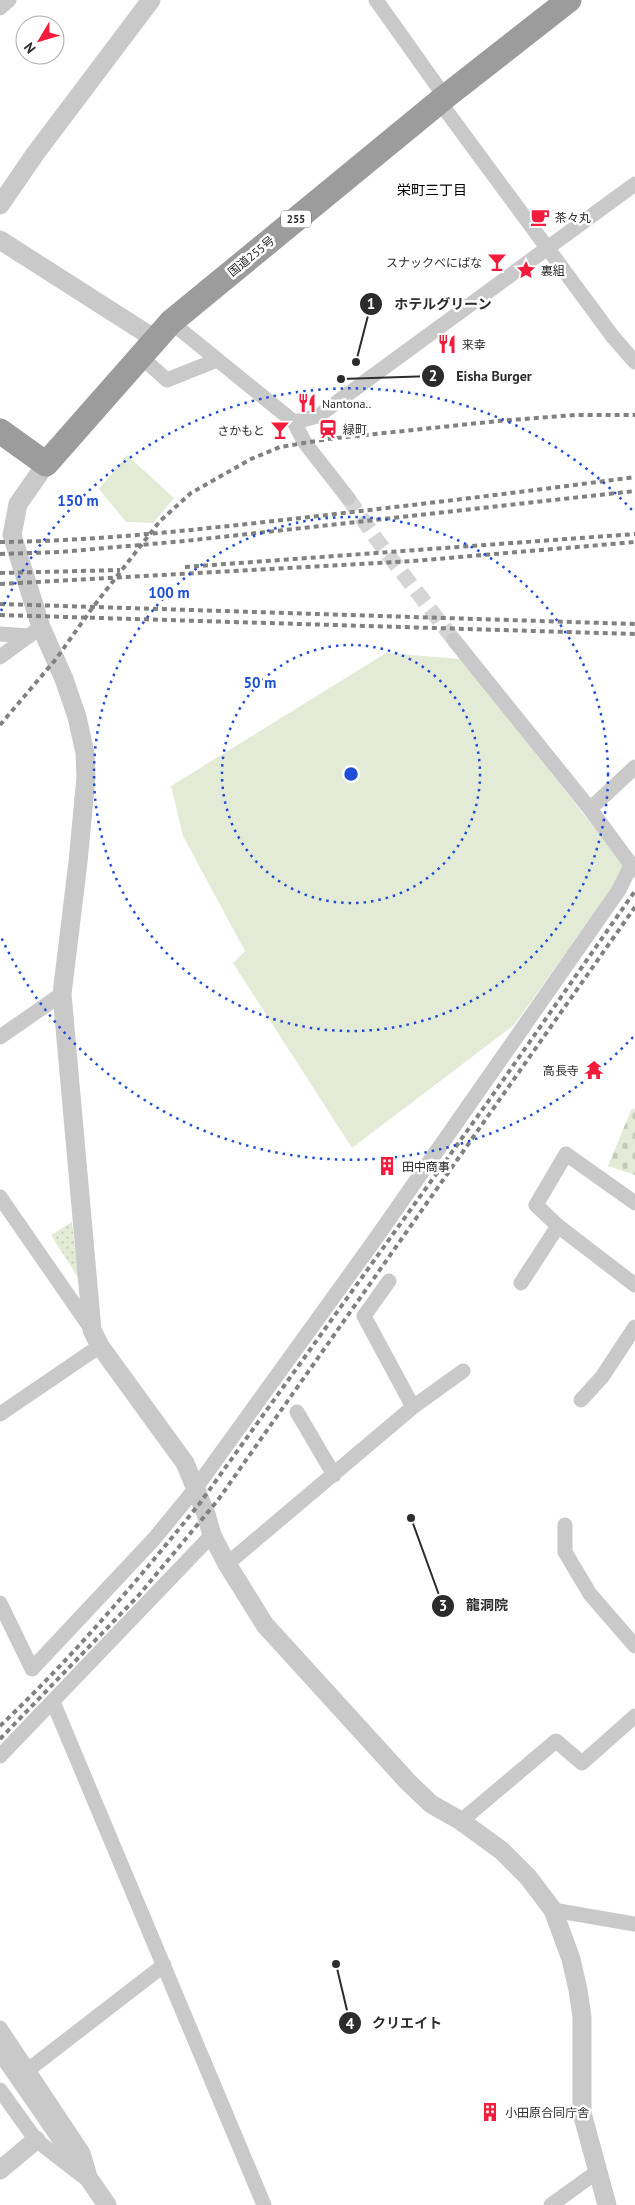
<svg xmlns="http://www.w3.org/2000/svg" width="635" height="2205" font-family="'PT Sans','Noto Sans JP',sans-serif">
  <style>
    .green { fill: #e3ebd7 }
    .cemetery { fill: url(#cemetery-stones) }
    .park { fill: url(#park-dots) }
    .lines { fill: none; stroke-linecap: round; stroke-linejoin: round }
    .minor-tunnel { stroke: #d5d5d5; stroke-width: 15; stroke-dasharray: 15 8; stroke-linecap: butt }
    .minor { stroke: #c9c9c9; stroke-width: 15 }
    .tertiary { stroke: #c9c9c9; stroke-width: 19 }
    .trunk { stroke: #9c9c9c; stroke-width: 25 }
    .rail { stroke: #818181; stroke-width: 4; stroke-dasharray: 5 4; stroke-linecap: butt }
    .ring { fill: none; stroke: #1d4ed8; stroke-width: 2.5; stroke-dasharray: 2.5 5 }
    .labels { text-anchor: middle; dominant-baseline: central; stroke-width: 5; stroke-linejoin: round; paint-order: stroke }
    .shield { fill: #fff; stroke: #6b6b6b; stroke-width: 1 }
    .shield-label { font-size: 11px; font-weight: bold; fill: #2c2c2c }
    .poi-label { font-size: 12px; fill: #2c2c2c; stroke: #fff; text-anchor: start }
    .street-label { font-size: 12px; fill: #2c2c2c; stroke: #fff }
    .neighbourhood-label { font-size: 14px; fill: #000; stroke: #fff }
    .centre { fill: #1d4ed8; stroke: #fff; stroke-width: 2.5 }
    .ring-label { font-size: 15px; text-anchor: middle; font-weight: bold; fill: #1d4ed8; stroke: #fff; stroke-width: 5; stroke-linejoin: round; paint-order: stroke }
    .leader { fill: none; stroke: #2c2c2c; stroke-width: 2 }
    .callout-dot { fill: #2c2c2c; stroke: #fff; stroke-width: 2 }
    .mark-label { font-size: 15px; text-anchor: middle; font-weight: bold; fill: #fff }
    .callout-label { font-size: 14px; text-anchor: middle; font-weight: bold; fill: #2c2c2c; stroke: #fff; stroke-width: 5; stroke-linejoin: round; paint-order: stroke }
  </style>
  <defs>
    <pattern id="cemetery-stones" width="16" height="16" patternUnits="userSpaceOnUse" patternTransform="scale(1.25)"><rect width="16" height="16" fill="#e3ebd7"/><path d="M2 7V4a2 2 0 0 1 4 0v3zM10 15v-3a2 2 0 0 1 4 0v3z" fill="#c3cab9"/></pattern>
    <pattern id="park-dots" width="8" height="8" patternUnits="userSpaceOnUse" patternTransform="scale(1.25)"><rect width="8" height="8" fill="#e3ebd7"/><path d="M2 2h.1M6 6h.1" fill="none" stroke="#c3cab9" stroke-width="1.8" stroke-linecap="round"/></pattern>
  </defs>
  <rect width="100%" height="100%" fill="#fff"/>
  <path class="green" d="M127 455 174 498 153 523 126 522 99 489Z
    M386 653 461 659 623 864 612 889 514 1025 352 1148 233 963 245 951 183 836 171 786Z"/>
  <path class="cemetery" d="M632 1108 635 1110V1175L608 1166Z"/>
  <path class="park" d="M72 1222 79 1279 51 1235Z"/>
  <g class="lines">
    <path class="minor-tunnel" d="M348 498 377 540 454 640"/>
    <path class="minor" d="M376 0 445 97
      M0 8 9 0
      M439 101 613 337 635 362
      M171 322 294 422 305 443 348 498
      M140 356 167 380 217 360
      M294 422 318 416 635 184
      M0 634 29 636
      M454 640 590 809 635 870
      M0 657 41 627
      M590 809 635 767
      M0 1037 62 994
      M0 1197 92 1330
      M635 1203 566 1154 536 1205 558 1226 635 1285
      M389 1281 364 1316 413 1407
      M521 1283 558 1226
      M581 1400 602 1377 635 1327
      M297 1412 334 1475
      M0 1414 100 1346
      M565 1525V1552L590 1594 635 1646
      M227 1564 413 1407 463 1371
      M0 1603 32 1669 154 1539 195 1489 374 1241 619 890 631 865
      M53 1702 264 2205
      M0 1756 212 1535
      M461 1821 556 1741 582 1763 635 1716
      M553 1910 635 1924
      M0 2028 83 2153 89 2173
      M28 2070 164 1965
      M0 2090 36 2140 84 2177
      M551 2205 598 2171"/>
    <path class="tertiary" d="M0 205 35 154 151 0
      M0 240 155 339
      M46 464 18 504 12 535 41 627 64 679 77 717 85 753 86 777 78 862 62 994 92 1330 100 1346 185 1463 206 1514 212 1535 227 1564 265 1625 408 1782 431 1804 461 1821 502 1851 528 1877 553 1910 571 1959 578 1990 582 2017V2113L607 2205
      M0 2050 107 2205
      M0 2170 36 2140"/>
    <path class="trunk" d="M0 431 46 464 171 322 445 97 569 0"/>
    <path class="rail" d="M0 542C101 541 201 529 301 518 413 505 524 492 635 477
      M0 554 60 552 185 541 635 491
      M185 567 635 534
      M0 573 120 570
      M0 584 413 561 635 542
      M0 604 635 624
      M0 615 635 634
      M0 725 56 659 93 607 160 521 191 493 251 459 280 447 328 439 498 421 575 415H635
      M0 1726C73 1657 138 1580 200 1503L485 1106 635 891
      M0 1739 139 1595 218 1500 635 907"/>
  </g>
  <g class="ring">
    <circle cx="351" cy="774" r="129"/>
    <circle cx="351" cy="774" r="257"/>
    <path d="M633 1037A386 386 0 0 1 1 937M1 611A386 386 0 0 1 633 511"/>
  </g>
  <defs>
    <g id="cafe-bare" transform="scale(1.5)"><path d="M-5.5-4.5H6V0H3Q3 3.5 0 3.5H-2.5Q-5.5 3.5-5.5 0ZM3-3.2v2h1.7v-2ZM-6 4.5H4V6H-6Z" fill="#f41c3c" stroke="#fff" stroke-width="2.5" paint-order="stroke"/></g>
    <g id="bar-bare" transform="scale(1.5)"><path d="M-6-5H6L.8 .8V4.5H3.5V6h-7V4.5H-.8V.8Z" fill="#f41c3c" stroke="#fff" stroke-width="2.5" paint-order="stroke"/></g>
    <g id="sight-bare" transform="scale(1.5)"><path d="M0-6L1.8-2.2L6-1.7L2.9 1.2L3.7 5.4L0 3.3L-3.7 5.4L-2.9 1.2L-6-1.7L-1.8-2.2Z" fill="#f41c3c" stroke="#fff" stroke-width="2.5" paint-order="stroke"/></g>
    <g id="restaurant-bare" transform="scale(1.5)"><path d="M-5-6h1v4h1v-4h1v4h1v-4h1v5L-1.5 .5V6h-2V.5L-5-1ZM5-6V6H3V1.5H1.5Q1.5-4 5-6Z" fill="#f41c3c" stroke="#fff" stroke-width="2.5" paint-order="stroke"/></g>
    <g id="station-bare" transform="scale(1.5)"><path d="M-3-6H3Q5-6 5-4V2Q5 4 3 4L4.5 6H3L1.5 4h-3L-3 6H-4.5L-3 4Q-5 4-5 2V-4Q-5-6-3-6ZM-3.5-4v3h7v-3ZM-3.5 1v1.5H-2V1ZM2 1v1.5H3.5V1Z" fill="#f41c3c" stroke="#fff" stroke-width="2.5" paint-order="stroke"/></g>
    <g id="temple-bare" transform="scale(1.5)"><path d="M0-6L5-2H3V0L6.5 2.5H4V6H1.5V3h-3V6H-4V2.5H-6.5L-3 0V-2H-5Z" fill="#f41c3c" stroke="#fff" stroke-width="2.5" paint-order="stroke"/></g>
    <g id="building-bare" transform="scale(1.5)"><path d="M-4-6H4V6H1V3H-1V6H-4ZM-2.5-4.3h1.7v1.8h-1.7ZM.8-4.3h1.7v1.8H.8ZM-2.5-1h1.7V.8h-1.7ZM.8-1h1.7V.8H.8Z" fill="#f41c3c" stroke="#fff" stroke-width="2.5" paint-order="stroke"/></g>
  </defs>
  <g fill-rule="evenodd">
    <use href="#cafe-bare" x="540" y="217"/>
    <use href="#bar-bare" x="497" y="262"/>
    <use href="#sight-bare" x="526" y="270"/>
    <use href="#restaurant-bare" x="447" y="344"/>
    <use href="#restaurant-bare" x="307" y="403"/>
    <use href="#station-bare" x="328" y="429"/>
    <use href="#bar-bare" x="280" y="430"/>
    <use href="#temple-bare" x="594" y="1070"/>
    <use href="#building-bare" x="387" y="1166"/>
    <use href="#building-bare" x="490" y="2112"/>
  </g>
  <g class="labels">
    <rect class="shield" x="281" y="210.5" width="30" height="17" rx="4"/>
    <g class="shield-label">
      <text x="296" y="219">255</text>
    </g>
    <g class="poi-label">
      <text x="555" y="217">茶々丸</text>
      <text x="482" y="262" text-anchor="end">スナックべにばな</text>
      <text x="541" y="270">裏組</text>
      <text x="462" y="344">来幸</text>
      <text x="322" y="403">Nantona..</text>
      <text x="343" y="429">緑町</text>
      <text x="265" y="430" text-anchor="end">さかもと</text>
      <text x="579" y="1070" text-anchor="end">高長寺</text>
      <text x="402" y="1166">田中商事</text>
      <text x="505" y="2112">小田原合同庁舎</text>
    </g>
    <g class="street-label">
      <text transform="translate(251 256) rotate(-39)">国道255号</text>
    </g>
    <g class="neighbourhood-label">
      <text x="432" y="190">栄町三丁目</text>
    </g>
  </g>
  <circle cx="351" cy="774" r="8" class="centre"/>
  <g class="ring-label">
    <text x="78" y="506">150 m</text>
    <text x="169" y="598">100 m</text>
    <text x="260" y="688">50 m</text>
  </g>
  <path class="leader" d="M356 362L371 304M341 379L433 376M411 1518L443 1606M336 1964L350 2023"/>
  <g class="callout-dot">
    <circle cx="356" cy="362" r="5"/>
    <circle cx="341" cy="379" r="5"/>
    <circle cx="411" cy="1518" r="5"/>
    <circle cx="336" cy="1964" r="5"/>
    <circle cx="371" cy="304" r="12"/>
    <circle cx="433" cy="376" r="12"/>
    <circle cx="443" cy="1606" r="12"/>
    <circle cx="350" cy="2023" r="12"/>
  </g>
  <g class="mark-label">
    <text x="371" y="309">1</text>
    <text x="433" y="381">2</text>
    <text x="443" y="1611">3</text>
    <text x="350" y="2029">4</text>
  </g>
  <g class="callout-label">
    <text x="443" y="309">ホテルグリーン</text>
    <text x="494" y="381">Eisha Burger</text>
    <text x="487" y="1610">龍洞院</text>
    <text x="407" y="2028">クリエイト</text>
  </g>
  <g transform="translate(40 40) rotate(232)"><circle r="24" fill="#ffffff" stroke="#ababab"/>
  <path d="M0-4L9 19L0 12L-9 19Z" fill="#f41c3c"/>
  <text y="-8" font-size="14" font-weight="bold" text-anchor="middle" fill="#2c2c2c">N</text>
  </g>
</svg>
